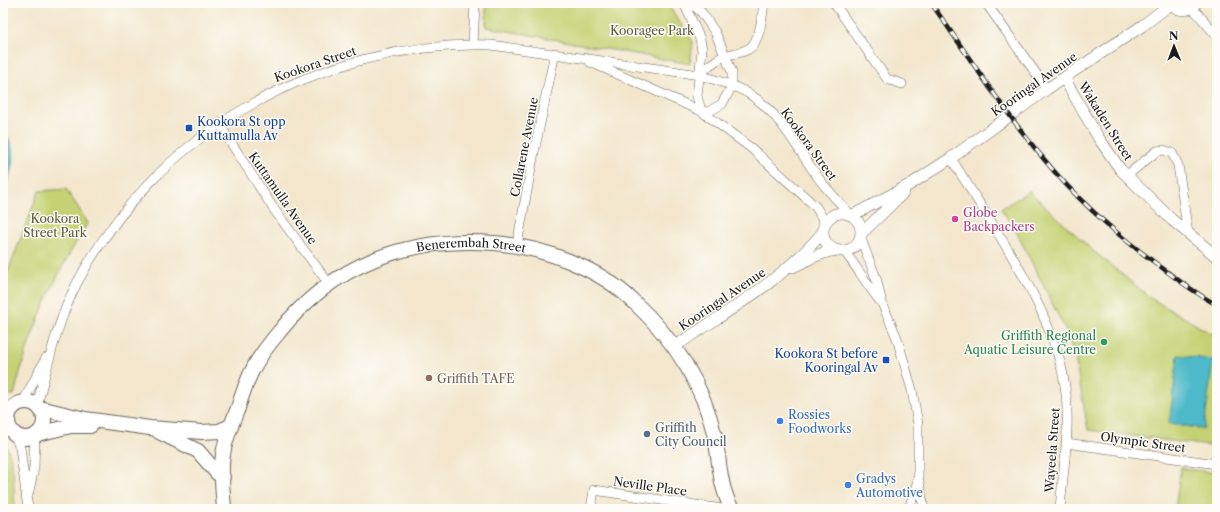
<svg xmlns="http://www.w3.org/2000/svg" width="1220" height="512" font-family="'Libre Caslon Text',serif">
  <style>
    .green { fill: #c4d273; stroke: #707748 }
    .water { fill: #4db9c9; stroke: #346a72 }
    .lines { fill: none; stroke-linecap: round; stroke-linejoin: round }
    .minor-casing { stroke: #67635a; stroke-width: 10 }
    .tertiary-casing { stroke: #67635a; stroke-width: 12 }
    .primary-casing { stroke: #67635a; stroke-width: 16 }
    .minor { stroke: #fff; stroke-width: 9 }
    .tertiary { stroke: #fff; stroke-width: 11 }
    .primary { stroke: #fff; stroke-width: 14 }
    .rail-casing { stroke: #1c1c1c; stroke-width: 4.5 }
    .rail { stroke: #fdfcf7; stroke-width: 3; stroke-dasharray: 9; stroke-linecap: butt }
    .transit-dot { fill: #1a4fb4; stroke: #fdfcf7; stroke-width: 1.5 }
    .hotel-dot { fill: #d1479c; stroke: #fdfcf7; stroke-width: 1.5 }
    .leisure-dot { fill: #2e9e5b; stroke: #fdfcf7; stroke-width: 1.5 }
    .education-dot { fill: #8d6e63; stroke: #fdfcf7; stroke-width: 1.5 }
    .shop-dot { fill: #3f7fe0; stroke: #fdfcf7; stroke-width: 1.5 }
    .service-dot { fill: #5c6f8a; stroke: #fdfcf7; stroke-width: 1.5 }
    .labels { text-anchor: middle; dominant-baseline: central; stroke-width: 3; stroke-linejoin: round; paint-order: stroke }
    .park-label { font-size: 12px; fill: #575c3a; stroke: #fdfcf7 }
    .street-label { font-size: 12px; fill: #1c1c1c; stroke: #fdfcf7 }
    .transit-label { font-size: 12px; fill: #164399; stroke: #fdfcf7; text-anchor: start }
    .hotel-label { font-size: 12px; fill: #b23c85; stroke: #fdfcf7; text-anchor: start }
    .leisure-label { font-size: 12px; fill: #27864d; stroke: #fdfcf7; text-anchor: end }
    .education-label { font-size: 12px; fill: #785e54; stroke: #fdfcf7; text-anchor: start }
    .shop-label { font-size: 12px; fill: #366cbe; stroke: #fdfcf7; text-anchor: start }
    .service-label { font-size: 12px; fill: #4e5e75; stroke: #fdfcf7; text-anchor: start }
  </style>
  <rect width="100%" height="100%" fill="#fdfcf7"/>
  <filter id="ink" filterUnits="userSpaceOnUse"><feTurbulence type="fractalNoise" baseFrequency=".025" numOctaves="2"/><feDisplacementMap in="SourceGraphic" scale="8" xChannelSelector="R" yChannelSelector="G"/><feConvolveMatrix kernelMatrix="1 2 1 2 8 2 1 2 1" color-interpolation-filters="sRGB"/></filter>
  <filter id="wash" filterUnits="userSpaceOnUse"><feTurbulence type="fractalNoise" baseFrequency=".012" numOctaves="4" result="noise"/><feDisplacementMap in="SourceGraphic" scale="16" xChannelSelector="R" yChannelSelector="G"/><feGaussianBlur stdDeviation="0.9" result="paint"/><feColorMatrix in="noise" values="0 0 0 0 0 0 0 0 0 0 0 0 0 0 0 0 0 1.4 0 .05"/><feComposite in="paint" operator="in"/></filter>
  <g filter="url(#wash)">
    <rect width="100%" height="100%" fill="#f3e6cc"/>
    <path class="green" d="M486 3H667L693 42 690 64 486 27Z
      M66 189 88 223C53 278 30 331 14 395L3 394V284L39 191Z
      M1029 191 1091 249 1152 299 1217 337V447L1088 430 1075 357 1068 335 1016 231 1001 209Z
      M3 440C16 461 13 485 15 509H3Z
      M1181 468 1217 473 1216 509H1175Z"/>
    <path class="water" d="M3 129C19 151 12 171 3 194Z
      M1178 355 1213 360 1204 429 1169 424Z"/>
  </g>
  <g filter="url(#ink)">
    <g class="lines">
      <g class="minor-casing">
        <path id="minor" d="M684 3 700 39 702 50 697 96 701 111 708 112 722 104 732 86V72L715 32 702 13 691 3
          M834 3 887 79 902 84
          M986 3 1047 89
          M1192 7 1217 36
          M473 45 475 3
          M590 62 701 111 751 148 816 207 825 223
          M700 75C707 66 714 61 724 56 733 53 747 53 753 45 761 33 762 17 764 3
          M219 124 273 208 329 284
          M951 158C992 226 1058 314 1066 394 1070 432 1063 471 1060 509
          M1126 176 1157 151 1163 150 1172 153 1178 165 1188 234
          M861 239 876 278 882 303 897 338 912 390 918 424V476L924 509
          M517 245 534 152 555 53
          M844 251C857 267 867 285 880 301
          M23 402 46 358
          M37 405C48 365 57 322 76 285 156 131 320 41 491 45L700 75C717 81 736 85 751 95 783 116 798 151 820 180 829 192 839 202 849 213
          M13 432 20 447 28 509
          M1066 443 1217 464
          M28 495 34 468 35 435
          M591 509 594 490 722 509
          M909 509 918 480"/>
      </g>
      <g class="tertiary-casing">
        <path id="tertiary" d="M1171 3C1178 12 1189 12 1196 3
          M1064 78 1098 137 1120 169 1172 220 1217 257
          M823 232a19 19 0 1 1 38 0a19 19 0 1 1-38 0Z
          M853 215 911 184 951 158 1047 89 1142 26 1171 4
          M862 233 904 192
          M793 267C808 260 820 252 837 250
          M674 347C728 310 780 283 823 232"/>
      </g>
      <g class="primary-casing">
        <g id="primary">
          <circle cx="26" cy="420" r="18"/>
          <path d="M40 408 85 419 150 428 202 432 219 431 231 426"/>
          <path d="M159 432 198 451 217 473 223 477"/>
          <path d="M37 434 71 426H90"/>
          <path id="s1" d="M224 509C223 492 220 472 223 455 225 439 232 423 238 408 242 395 246 382 253 369 259 356 269 344 279 332 333 264 408 236 494 243 542 247 598 267 633 301 673 338 703 384 715 437 720 462 719 486 732 509"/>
        </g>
      </g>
      <use href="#minor" class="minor"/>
      <use href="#tertiary" class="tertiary"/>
      <use href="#primary" class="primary"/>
      <g class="rail-casing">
        <path id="rail" d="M931 3C968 55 1002 109 1043 158 1077 200 1118 236 1161 267 1179 281 1197 294 1217 305"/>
      </g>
      <use href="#rail" class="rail"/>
    </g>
  </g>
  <g class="transit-dot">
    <rect x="185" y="124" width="8" height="8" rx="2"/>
    <rect x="882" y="356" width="8" height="8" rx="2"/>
  </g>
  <circle class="hotel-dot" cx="955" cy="219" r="4"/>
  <circle class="leisure-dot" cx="1104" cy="342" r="4"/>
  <circle class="education-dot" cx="429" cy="378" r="4"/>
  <g class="shop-dot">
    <circle cx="780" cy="421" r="4"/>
    <circle cx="848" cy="485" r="4"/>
  </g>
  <circle class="service-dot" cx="647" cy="434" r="4"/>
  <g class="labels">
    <g class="park-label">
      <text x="652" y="30">Kooragee Park</text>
      <text x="55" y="218">Kookora<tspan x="55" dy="14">Street Park</tspan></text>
    </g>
    <g class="street-label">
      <text transform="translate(315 64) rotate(-19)">Kookora Street</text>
      <text transform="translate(1034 84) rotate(-35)">Kooringal Avenue</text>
      <text transform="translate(1106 121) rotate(58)">Wakaden Street</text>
      <text transform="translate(809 144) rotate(54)">Kookora Street</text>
      <text transform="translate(524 147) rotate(-79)">Collarene Avenue</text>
      <text transform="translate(283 198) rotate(55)">Kuttamulla Avenue</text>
      <text stroke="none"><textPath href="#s1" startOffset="411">Benerembah Street</textPath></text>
      <text transform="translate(722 299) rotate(-34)">Kooringal Avenue</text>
      <text transform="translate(1143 442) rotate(8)">Olympic Street</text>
      <text transform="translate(1052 450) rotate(-86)">Wayeela Street</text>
      <text transform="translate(650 486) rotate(8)">Neville Place</text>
    </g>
    <g class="transit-label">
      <text x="197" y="121">Kookora St opp<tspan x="197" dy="14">Kuttamulla Av</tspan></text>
      <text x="878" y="353" text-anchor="end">Kookora St before<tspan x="878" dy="14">Kooringal Av</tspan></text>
    </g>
    <g class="hotel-label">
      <text x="963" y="212">Globe<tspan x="963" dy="14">Backpackers</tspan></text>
    </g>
    <g class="leisure-label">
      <text x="1096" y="335">Griffith Regional<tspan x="1096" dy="14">Aquatic Leisure Centre</tspan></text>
    </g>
    <g class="education-label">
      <text x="437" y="378">Griffith TAFE</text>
    </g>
    <g class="shop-label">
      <text x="788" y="414">Rossies<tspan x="788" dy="14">Foodworks</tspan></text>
      <text x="856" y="478">Gradys<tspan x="856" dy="14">Automotive</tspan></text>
    </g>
    <g class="service-label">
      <text x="655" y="427">Griffith<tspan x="655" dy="14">City Council</tspan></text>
    </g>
  </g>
  <rect width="1220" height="512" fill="none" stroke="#fdfcf7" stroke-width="16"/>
  <g transform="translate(1174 46) rotate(359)" stroke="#fdfcf7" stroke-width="3" paint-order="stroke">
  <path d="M0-3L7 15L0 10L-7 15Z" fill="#1c1c1c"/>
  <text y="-6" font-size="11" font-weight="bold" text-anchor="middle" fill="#1c1c1c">N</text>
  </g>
</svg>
